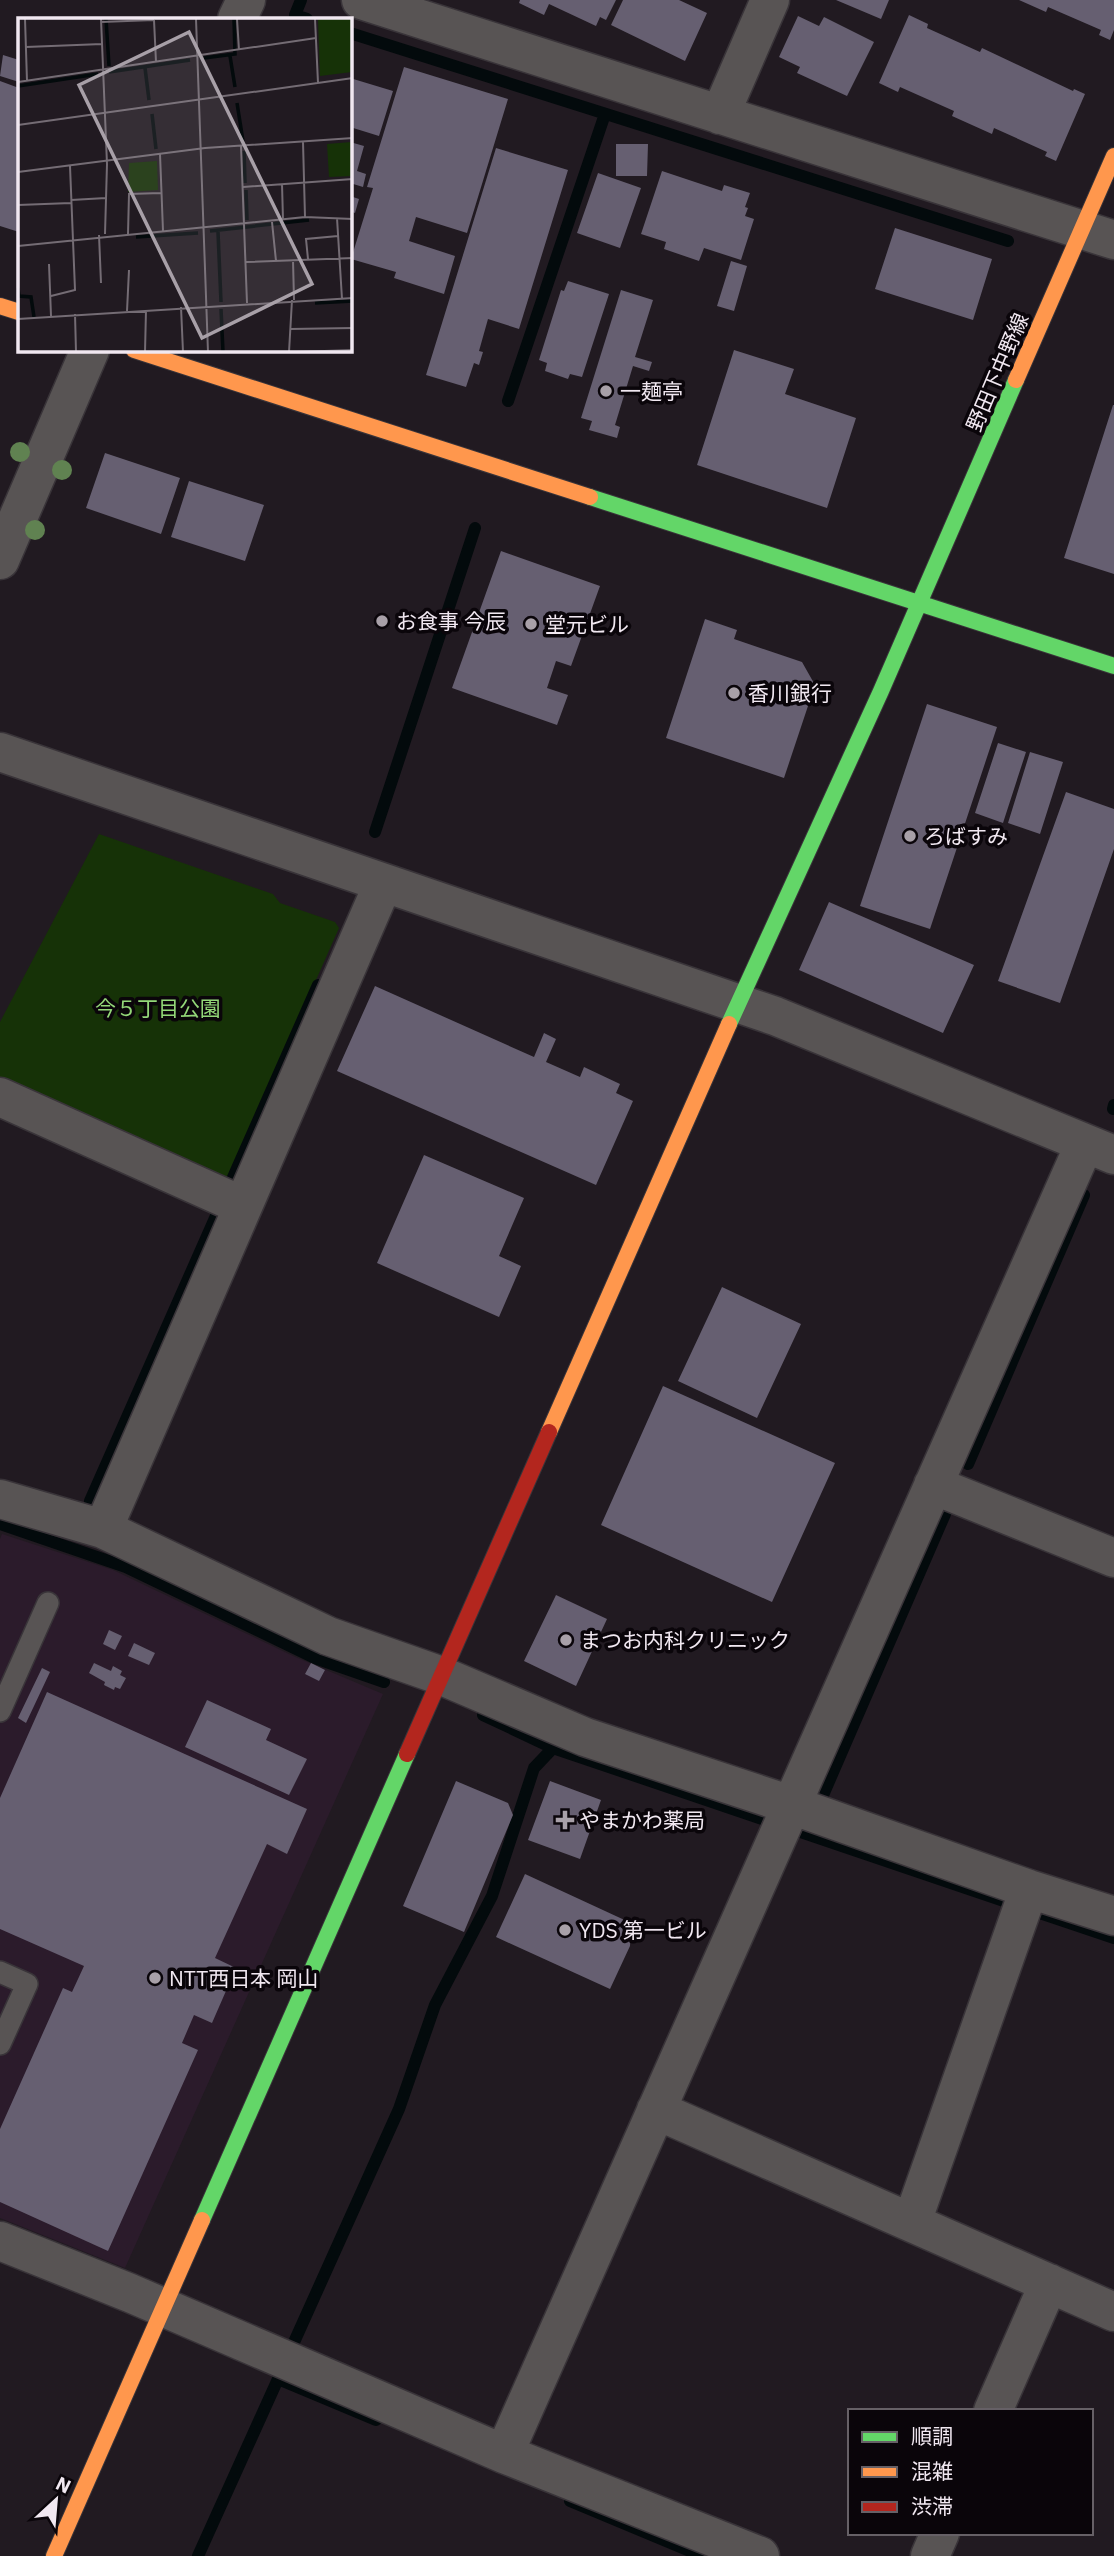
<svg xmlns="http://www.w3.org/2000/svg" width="1114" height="2556" font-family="'IBM Plex Sans','Noto Sans JP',sans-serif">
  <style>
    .built { fill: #2b1b2b }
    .green { fill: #163207 }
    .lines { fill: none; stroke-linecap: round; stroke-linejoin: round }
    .stream { stroke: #030a0c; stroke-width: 12 }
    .building { fill: #665f71 }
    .lane-casing { stroke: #393439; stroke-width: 24 }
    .street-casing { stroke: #393439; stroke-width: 41 }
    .fast-casing { stroke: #393439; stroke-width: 18 }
    .slow-casing { stroke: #393439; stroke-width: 18 }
    .jam-casing { stroke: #393439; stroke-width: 18 }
    .lane { stroke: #585454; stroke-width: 21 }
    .street { stroke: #585454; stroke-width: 38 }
    .fast { stroke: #63d668; stroke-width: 16 }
    .slow { stroke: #ff974d; stroke-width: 16 }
    .jam { stroke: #b3261e; stroke-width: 16 }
    .tree { fill: #608251 }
    .poi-dot { fill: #a8a0a8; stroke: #0a050a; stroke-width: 2.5 }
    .labels { text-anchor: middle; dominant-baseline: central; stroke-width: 7; stroke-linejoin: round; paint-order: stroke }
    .street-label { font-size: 21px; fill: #f1e8f1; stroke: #0a050a }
    .poi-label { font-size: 21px; fill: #f1e8f1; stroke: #0a050a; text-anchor: start }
    .park-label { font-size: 21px; fill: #93d778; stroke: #0a050a }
    .inset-river { fill: none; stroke: #030a0c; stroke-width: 3.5 }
    .inset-road { fill: none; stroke: #746c74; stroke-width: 2 }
    .view { fill: #a8a0a8; fill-opacity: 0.15; stroke: #a8a0a8; stroke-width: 3.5 }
    .inset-edge { fill: none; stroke: #f1e8f1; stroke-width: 3.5 }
  </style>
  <rect width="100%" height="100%" fill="#211a21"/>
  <path class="built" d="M2 1534 113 1570 293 1656 383 1694 125 2268 0 2218V1539Z"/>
  <path class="green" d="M99 834 273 894 280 903 335 922 339 928 229 1177 219 1180 0 1084V1022Z"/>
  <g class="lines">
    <path class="stream" d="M301 0 295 15 307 19
      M350 33 1008 241
      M508 401 605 114
      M375 832 475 528
      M1113 1109 1114 1105
      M968 1464 1084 1195
      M90 1501 318 985
      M0 1524 126 1567 315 1658 384 1682
      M483 1715 553 1748 1004 1901
      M817 1809 945 1514
      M1025 1908 1114 1938
      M295 2340 399 2109 435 2005 492 1896 534 1768 553 1748
      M570 2501 702 2556
      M198 2556 278 2379 376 2420"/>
  </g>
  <path class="building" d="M520 0H616L606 20 600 17 596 26 549 4 544 15 519 3Z
    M623 0H679L707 13 685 61 611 25Z
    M836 0H889L881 19Z
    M1019 0H1114V30L1110 40 1099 35 1101 30 1048 7 1046 12Z
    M909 15 928 24 927 28 980 52 982 48 1073 91 1074 89 1085 94 1056 161 1045 156 1047 152 994 128 992 134 952 116 954 111 900 87 898 92 879 83Z
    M798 16 819 26 824 17 874 42 847 96 797 73 800 67 779 57Z
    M3 55 19 60V82L0 76Z
    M404 67 508 99 467 233 416 217 409 241 455 256 444 294 394 278 396 272 351 259 373 188 367 187Z
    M350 78 393 91 379 136 350 127Z
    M0 81 19 88V232L0 226Z
    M350 142 364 146 357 171 366 174 363 187 350 183Z
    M616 144H648L647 176H616Z
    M496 148 568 170 519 329 488 319 479 351 483 352 479 365 474 363 466 387 426 375Z
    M662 171 722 191 724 185 750 193 745 207 748 208 745 216 754 219 741 260 704 248 699 261 664 249 666 242 641 234Z
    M598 173 641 188 620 248 577 233Z
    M350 196 359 199 355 213 350 211Z
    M895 228 992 259 973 320 875 289Z
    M731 261 747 266 734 311 717 306Z
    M568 281 609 294 582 377 570 374 568 379 545 371 547 363 539 360 561 290 564 291Z
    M621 290 653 300 635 357 652 362 649 371 633 366 615 425 620 427 617 438 589 430 592 421 581 418Z
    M734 350 794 369 785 394 856 418 827 508 697 465Z
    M1113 405H1114V574L1064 558Z
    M105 453 180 478 161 534 86 508Z
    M189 481 264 505 245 561 171 537Z
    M501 551 600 586 571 666 556 661 547 688 568 695 557 725 452 688Z
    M705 619 737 630 734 639 802 662 815 685 784 778 666 738Z
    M927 704 997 727 930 929 860 906Z
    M998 743 1026 752 1003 823 975 813Z
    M1030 752 1063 762 1040 834 1008 823Z
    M1066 792 1114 809V849L1060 1003 998 981Z
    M829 902 974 965 943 1033 799 970Z
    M375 986 534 1057 544 1033 556 1039 546 1062 580 1077 584 1067 620 1084 616 1093 633 1101 596 1185 337 1071Z
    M424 1155 524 1198 499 1256 521 1266 499 1317 377 1263Z
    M722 1287 801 1324 757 1418 678 1381Z
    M663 1386 835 1463 772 1602 601 1525Z
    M556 1595 607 1619 576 1686 524 1661Z
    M109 1630 122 1636 115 1650 103 1644Z
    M134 1643 155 1653 149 1665 128 1656Z
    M94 1663 111 1671 113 1666 122 1671 120 1675 126 1678 120 1689 115 1687 114 1690 104 1685 105 1682 89 1673Z
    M311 1663 325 1670 319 1681 305 1674Z
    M42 1668 50 1672 26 1723 18 1718Z
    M47 1692 307 1809 287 1854 267 1844 215 1958 236 1968 212 2023 194 2015 182 2043 198 2050 108 2251 0 2202V2129L63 1988 72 1992 84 1966 0 1929V1798Z
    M207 1700 271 1729 266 1740 307 1759 289 1795 185 1747Z
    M456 1781 508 1803 513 1815 464 1932 403 1906Z
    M550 1781 601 1800 580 1859 528 1840Z
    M525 1874 631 1923 630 1946 610 1989 496 1937Z"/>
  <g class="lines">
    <g class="lane-casing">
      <path id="lane" d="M0 1711 48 1603
        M0 1972 27 1984 0 2044"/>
    </g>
    <g class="street-casing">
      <path id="street" d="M361 0 1114 240
        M237 19 246 0
        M720 115 770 0
        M0 560 90 350
        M0 752 775 1016 1114 1155
        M0 1097 243 1206
        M933 1485 1114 1558
        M0 1499 103 1529 328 1636 442 1676 585 1737 791 1805 1029 1889 1114 1916
        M103 1529 383 884
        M656 2110 1114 2312
        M912 2222 1029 1889
        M0 2241 130 2293 504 2454 760 2556
        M993 2411 1049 2283
        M504 2454 1085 1143
        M930 2556 940 2533"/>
    </g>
    <g class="fast-casing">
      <path id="fast" d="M590 497 1114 666
        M729 1024 881 691 1016 380
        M202 2220 407 1754"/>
    </g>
    <g class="slow-casing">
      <path id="slow" d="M0 306 19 312
        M134 350 590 497
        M1016 380 1114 156
        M549 1432 729 1024
        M54 2556 202 2220"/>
    </g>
    <g class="jam-casing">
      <path id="jam" d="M407 1754 549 1432"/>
    </g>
    <use href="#lane" class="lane"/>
    <use href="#street" class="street"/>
    <use href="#fast" class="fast"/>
    <use href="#slow" class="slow"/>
    <use href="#jam" class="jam"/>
  </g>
  <g class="tree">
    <circle cx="20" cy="452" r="10"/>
    <circle cx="62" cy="470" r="10"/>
    <circle cx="35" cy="530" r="10"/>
  </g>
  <g class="poi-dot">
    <circle cx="606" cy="391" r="7"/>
    <circle cx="382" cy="621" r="7"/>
    <circle cx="531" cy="624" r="7"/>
    <circle cx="734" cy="693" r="7"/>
    <circle cx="910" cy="836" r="7"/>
    <circle cx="566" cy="1640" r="7"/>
    <path d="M561.5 1809.5h7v7h7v7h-7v7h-7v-7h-7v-7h7z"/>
    <circle cx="565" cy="1930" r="7"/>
    <circle cx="155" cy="1978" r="7"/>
  </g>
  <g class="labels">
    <g class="street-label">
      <text transform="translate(997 372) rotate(-67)">野田下中野線</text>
    </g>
    <g class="poi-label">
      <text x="620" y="391">一麺亭</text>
      <text x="396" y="621">お食事 今辰</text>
      <text x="545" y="624">堂元ビル</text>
      <text x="748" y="693">香川銀行</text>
      <text x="924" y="836">ろばすみ</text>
      <text x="580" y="1640">まつお内科クリニック</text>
      <text x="579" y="1820">やまかわ薬局</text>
      <text x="579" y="1930">YDS 第一ビル</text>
      <text x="169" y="1978">NTT西日本 岡山</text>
    </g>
    <g class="park-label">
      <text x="158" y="1008">今５丁目公園</text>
    </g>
  </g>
  <g transform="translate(18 18)">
    <rect width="334" height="334" fill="#211a21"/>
    <path d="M300 1H334V54L302 58ZM334 124V158L311 159 309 126ZM139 143 140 172 110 174 111 145Z" fill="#163207"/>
    <path class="inset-river" d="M88 1 91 48M212 38 217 69M186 40 217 36 216 1M127 50 131 82M91 54 172 42M0 68 80 56M219 85 225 123M134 96 138 131M226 133 227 165M228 172 229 202M192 213 291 202M200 214 203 284M118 219 180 215M0 270 1 278 13 279 16 299M297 285 335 283M203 291 205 334"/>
    <path class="inset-road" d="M7 1 9 63M83 1 89 146 87 216M178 1 190 334M219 1 221 32M297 1 300 65M136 2 138 44M83 4 136 2M8 29 84 26M0 64 298 20M0 107 335 60M285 124 287 199M223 128 229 285M142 136 145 213M0 154 187 130 335 120M264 166 265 202M225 169 335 161M53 182 88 180M0 187 53 185M319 200 324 281M254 204 258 243M110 216 111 176 143 175M81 217 83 265M0 228 287 199 335 201M290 241 288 221 320 218M275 242 276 282M228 244 335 240M31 246 33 298M33 278 57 272 52 148M163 289 165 334M109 293 111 252M57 296 58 334M0 301 335 280M272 311 335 310M127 334 128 292M271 334 274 282M278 334 335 332"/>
    <path class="view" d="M171 14 294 266 184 320 61 67Z"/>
    <rect width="334" height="334" class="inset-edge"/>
  </g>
  <rect x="848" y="2409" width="245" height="126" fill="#0a050a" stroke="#666066" stroke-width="2"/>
  <rect x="862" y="2432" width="35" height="10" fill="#63d668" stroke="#666066" stroke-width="2"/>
  <text x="911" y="2444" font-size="21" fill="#f1e8f1">順調</text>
  <rect x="862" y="2467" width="35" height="10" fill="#ff974d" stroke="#666066" stroke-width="2"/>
  <text x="911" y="2479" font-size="21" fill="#f1e8f1">混雑</text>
  <rect x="862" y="2502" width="35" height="10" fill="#b3261e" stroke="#666066" stroke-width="2"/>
  <text x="911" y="2514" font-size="21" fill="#f1e8f1">渋滞</text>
  <g transform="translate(56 2500) rotate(26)" stroke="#0a050a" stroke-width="5" paint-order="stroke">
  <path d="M0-5L12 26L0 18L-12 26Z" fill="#f1e8f1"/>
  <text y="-10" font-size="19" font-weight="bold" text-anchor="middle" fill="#f1e8f1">N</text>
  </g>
</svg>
